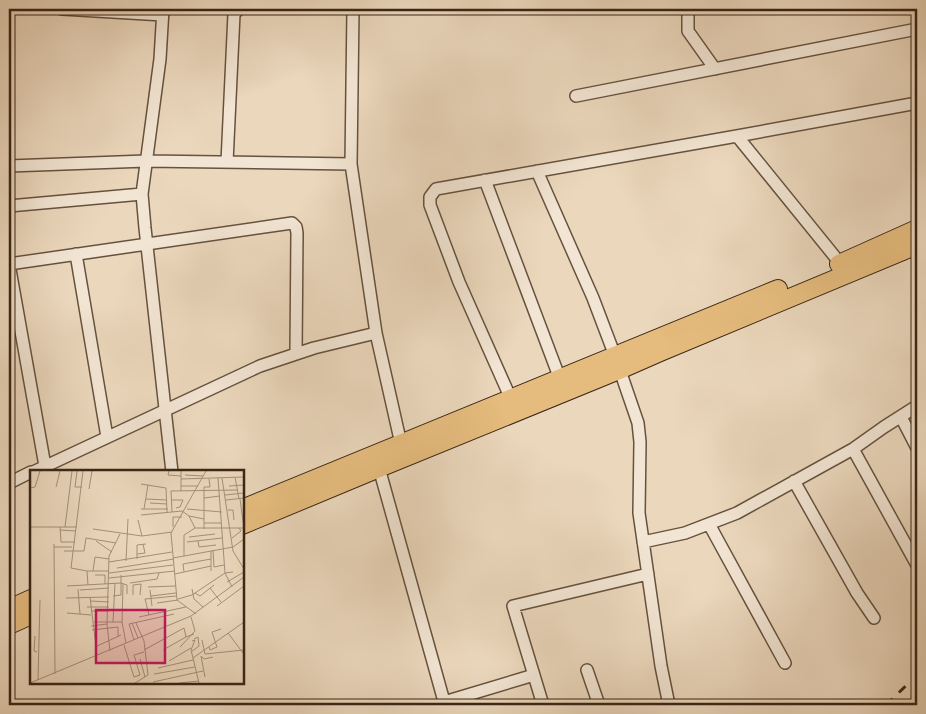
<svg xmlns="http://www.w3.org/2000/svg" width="926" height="714" font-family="'EB Garamond',serif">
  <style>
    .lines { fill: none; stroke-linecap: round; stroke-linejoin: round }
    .street-casing { stroke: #65523f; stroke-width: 14 }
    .primary-casing { stroke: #382615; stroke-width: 20 }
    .street { stroke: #f2e5d3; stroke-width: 11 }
    .primary { stroke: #e6bc7e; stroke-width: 18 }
    .rail { stroke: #382615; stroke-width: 3; stroke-dasharray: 9 9; stroke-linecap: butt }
    .inset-road { fill: none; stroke: #a39079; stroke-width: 1 }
    .view { fill: #c2185b; fill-opacity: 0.15; stroke: #c2185b; stroke-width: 2.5 }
    .inset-edge { fill: none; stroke: #382615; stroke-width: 2.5 }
  </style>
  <rect width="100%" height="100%" fill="#ebd7bc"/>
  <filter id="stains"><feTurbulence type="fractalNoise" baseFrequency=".004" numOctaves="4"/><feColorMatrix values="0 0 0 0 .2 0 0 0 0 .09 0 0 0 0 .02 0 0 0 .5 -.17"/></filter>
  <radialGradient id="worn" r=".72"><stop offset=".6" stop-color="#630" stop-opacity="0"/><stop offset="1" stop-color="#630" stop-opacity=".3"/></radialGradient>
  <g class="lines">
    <g class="street-casing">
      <path id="street" d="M62 9 163 15
        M163 9 160 59 142 194 145 228 172 472
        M353 9 351 164 376 333 401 444
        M688 9V31L715 69
        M576 96 917 29
        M737 136 840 263
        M227 162 234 14 239 9
        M9 166 146 161 351 164
        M537 171 593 298 615 356 638 423 640 442 639 513 661 666 669 705
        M485 180 560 379
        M9 206 142 194
        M76 254 107 437
        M511 399 459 282 430 205V197L436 189 737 136 917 103
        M901 417 917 448
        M853 449 917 565
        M45 466 9 264 292 223 296 227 297 233 296 354
        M379 468 445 705
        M33 472 260 366 314 348 376 333
        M794 481 857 593 874 618
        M9 483 31 472
        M709 524 785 663
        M643 542 685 533 737 513 853 449 884 427 917 406
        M587 670 599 705
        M444 702 534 675
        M543 705 513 606 648 574"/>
    </g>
    <g class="primary-casing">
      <path id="primary" d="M839 264 917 229
        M242 509C421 435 600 362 778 289
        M242 525 379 468 619 370 660 352 917 245
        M9 609 31 599
        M9 625 31 615"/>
    </g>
    <use href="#street" class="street"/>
    <use href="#primary" class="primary"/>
    <path class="rail" d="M886 705 917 675"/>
  </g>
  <g transform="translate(30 470)">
    <rect width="214" height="214" fill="#ebd7bc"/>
    <path class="inset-road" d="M47 1 45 17H52M53 1 41 98 57 101M139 1 138 5 151 6M151 1V21M155 5 173 6M205 7 209 29M188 8 195 103 202 117M192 8 203 81 214 99M151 9 214 7M111 14 136 18 137 42M151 16H168M199 16 214 15M26 17 30 1M0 18 5 17 10 1M59 19 62 1M195 25 214 23M174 28 190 26M116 29 137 30M210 29 214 58M142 30H153L150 37 146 38M196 30 214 28M120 33 137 34M111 39H138M114 39 118 15M157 39 192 42M198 40H203L204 50M142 42 141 21 207 20M111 45 152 41 159 46 165 58H214M159 46 174 49M108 50 112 66M174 53H191M0 57H47M30 57 31 72H45M35 57 42 1M143 57V47H152M63 59 112 66 142 62M174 59V17H180L179 9M30 60 46 61M159 67 185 64M202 68 211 61 209 58M66 71 82 82M168 71 169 77 186 75M157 72 192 68M24 74 25 204M24 77H42M183 80 184 97 194 95M34 81H54L56 68 86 73M181 81V101M107 84 115 83 113 74M154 86V65L165 58M143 88 203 77 214 69M107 89V75L116 74M96 91 98 49M79 92 142 82M87 98 144 89M63 101 65 87 79 89M154 102 153 94 181 89M79 103 143 95M145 104 181 96M65 105H75V114M79 108 145 101M197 112 214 102M100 113 127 109 129 103M93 114 92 152 96 173M58 115 57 101H79M37 116 91 113 97 115V124M118 117 146 116M180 118 191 132M48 119 50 144M162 119 164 129 173 137M50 120 79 118M120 120 122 136M165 123 170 126 184 115M103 125V115L111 114 110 125M83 126 91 125V105M121 126 146 123M60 127 67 185M36 128 79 127M148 129 162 125 195 103 203 102M60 131 79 132M127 133 148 130M187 136 214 116M57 137H79M61 141H79M37 143 61 145M166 144 147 130 141 63 176 1M119 145 115 129 146 126M109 147 156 137M64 152H92M83 152 85 113M102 153 108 168M61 156 77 154M62 160 88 157V166M198 163 213 183M5 166 4 181 7 182M104 170 99 154 144 144M172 170 175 184 214 180M162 171 165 170 161 180 163 188M94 175 104 207 110 205 104 185 114 182M65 177 91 165M150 177 165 161 161 147M179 177 180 180 187 177 182 162 191 159M114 180 154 158 156 167 164 164M133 180 156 167M80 181 77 154 79 86 90 64M161 182 169 176 168 167 164 169M110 189 115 207M139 191 161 178M128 198 163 190M124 204 165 197M175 207 171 186 174 189 183 187M8 210 10 130M123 212 173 201M0 213 161 146 214 107M105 213 118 205 114 171 106 153M149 213 169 211M169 213 163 188 214 152"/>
    <path class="view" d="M66 140H135V193H66Z"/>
    <rect width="214" height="214" class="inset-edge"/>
  </g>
  <rect width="926" height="714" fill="none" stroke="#ebd7bc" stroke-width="30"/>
  <rect x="10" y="10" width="906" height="694" fill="none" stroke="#382615" stroke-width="2.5"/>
  <rect x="15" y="15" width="896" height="684" fill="none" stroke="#382615"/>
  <rect width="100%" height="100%" filter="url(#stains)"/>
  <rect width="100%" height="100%" fill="url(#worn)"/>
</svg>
